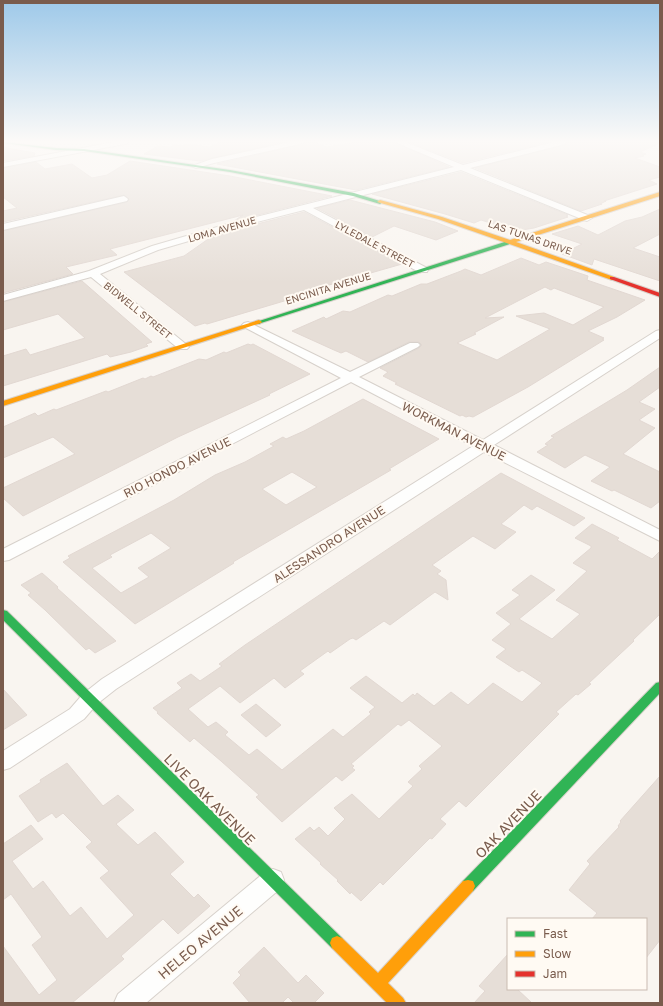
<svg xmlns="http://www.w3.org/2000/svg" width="663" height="1006" font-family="'Golos Text',sans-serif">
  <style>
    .building { fill: #e6ded7; stroke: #e2d8d2; fill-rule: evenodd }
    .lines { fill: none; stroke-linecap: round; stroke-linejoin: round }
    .street-casing { stroke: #d7d1cb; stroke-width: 2 }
    .fast-casing { stroke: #d9d2cb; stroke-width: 2 }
    .slow-casing { stroke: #d9d2cb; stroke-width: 2 }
    .jam-casing { stroke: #d9d2cb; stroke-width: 2 }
    .street { fill: #fefefd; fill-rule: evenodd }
    .fast { fill: #30b455; fill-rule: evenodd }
    .slow { fill: #ff9f0a; fill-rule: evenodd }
    .jam { fill: #e5322d; fill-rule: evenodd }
    .labels { text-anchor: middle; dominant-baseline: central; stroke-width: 4; stroke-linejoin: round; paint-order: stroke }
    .far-street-label { font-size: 10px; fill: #7a5c4d; stroke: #fffaf3 }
    .street-label { font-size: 12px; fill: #7a5c4d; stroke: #fffaf3 }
    .near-street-label { font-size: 14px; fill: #7a5c4d; stroke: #fffaf3 }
  </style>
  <rect width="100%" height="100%" fill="#f9f5f0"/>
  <path class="building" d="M220 142H284L212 158 200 161 144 154 158 146 171 147 174 145 182 146 186 144 210 147Z
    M305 142H315L327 147 356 142H394L449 167 356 190 217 164 300 145Z
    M409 142H548L463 163Z
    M567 142H660V143L640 152 646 154 642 155 644 156 635 158 660 167V177L649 180 657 184 604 201H606L600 204H602L581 211 475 168 565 145Z
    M3 147 12 149 35 153 34 156 3 161Z
    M130 161 230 176 332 196 234 221 243 215 110 249 117 255 66 267 73 274 3 293V231L127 202 129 199 124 195 3 222V211L17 208 3 197V168L36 162 45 169 72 164 92 178 107 175Z
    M461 172 568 215 566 216 568 217 534 228 516 231 481 220 474 223 445 214 372 194Z
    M350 200 435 222 458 231 436 240 394 226 372 237 317 208Z
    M660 209V234L633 248 660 257V281L594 259 592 265 562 254 582 244 552 234 578 226 598 235 625 221 642 217Z
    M304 212 402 264 308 291 311 293 207 324 205 323 195 326 124 272 184 256 214 235Z
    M521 258 539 265 546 262 588 276 587 280 645 300 617 317 588 331 604 338 602 339 604 340 528 387 473 417 469 416 466 417 462 415 460 416 395 384 397 383 383 376 388 372 380 368 419 348 422 345 419 342H409L368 362 346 351 341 353 334 350 292 331 324 317 326 319 343 311 350 312 388 295 392 296 421 284H427L461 271 465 269 481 275ZM545 287 551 290 554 288 604 307 573 325 544 313 516 316 550 329 497 360 457 343 476 334 474 333 504 317 485 318Z
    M82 281 152 342 146 344 148 346 131 352 110 357 107 354 3 386V356L26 349 30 355 85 338 58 314 3 330V302Z
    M248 344 251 345 253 344 310 374 269 394 270 395 178 437 23 516 3 498V488L75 454 53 437 3 458V427L35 413 38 416 54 409 56 410 106 391 108 392 143 378 145 379 151 376 153 377 199 359 206 360 224 352 226 353Z
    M660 367V387L639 402 655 409 639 420 655 428 623 454 660 472V501L651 508 614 490 612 491 591 481 610 467 585 455 565 468 537 452 548 445 545 444 554 437 551 436 627 390Z
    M363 399 439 439 389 469 391 470 233 562 234 563 135 624 63 562 70 558 68 556 174 500 215 475 245 462 274 446 270 444 283 437 286 439 304 431ZM292 472 317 487 286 505 262 489ZM151 533 171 548 138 568 149 577 121 593 92 568 112 557 110 555Z
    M501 473 585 518 574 526 537 506 532 510 524 505 501 524 516 532 495 549 473 536 432 565 441 571 437 574 446 580 448 600 435 592 390 625 384 621 356 640 353 638 350 639 330 653 328 651 300 671 304 674 285 688 274 678 240 703 220 686 188 709 208 727 216 722 228 732 225 735 249 755 257 749 282 770 333 729 343 737 371 714 369 712 375 707 350 688 366 676 402 703 413 694 415 696 417 693 434 706 451 692 468 705 493 683 522 702 542 683 522 670 519 672 496 657 506 649 492 640 511 624 496 613 520 595 512 590 531 575 555 590 519 619 552 639 580 614 556 600 587 571 573 563 591 548V546L575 538 592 524 619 538 617 540 652 559 660 551V614L633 640 634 641 589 683 591 684 578 695 576 694 556 712 559 714 466 807 459 801 440 819 446 824 432 839 430 838 383 885 380 882 361 901 351 892 350 894 337 881 338 880 320 864 321 863 295 839 310 827 314 831 319 827 328 836 345 819 334 808 352 794 379 819 413 786 408 782 422 769 419 766 442 746 409 720 401 726 398 724 351 764 354 766 352 768 355 770 342 781 336 776 282 822 256 797 259 795 221 761 194 738 190 742 157 713 158 712 153 708 182 688 177 683 191 674 200 681 222 666 219 664 245 645Z
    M42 573 58 587 57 588 116 641 95 653 89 648 86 650 45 610 28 595 31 593 21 585Z
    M3 689 27 715 3 730Z
    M256 704 281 725 266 737 241 715Z
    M67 763 103 806 118 795 134 810 116 824 138 845 155 832 184 862 170 874 194 898 198 894 210 906 178 934 163 919 121 956 124 959 72 1003H3V946L39 995 57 980 32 945 42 937 11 894 3 900V844L31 825 43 839 12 861 33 889 43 881 70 916 81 907 107 939 134 915 100 878 109 871 86 847 92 842 63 813 56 818 52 813 38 822 19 796 41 782 40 780Z
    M660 776V940L646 958V919H592L597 913 569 890 590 864 587 861 619 827 618 826 621 822 620 821Z
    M264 947 298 983 306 975 324 993 314 1003H294L288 997 282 1003H250L233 983 241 975 238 972Z
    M508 954V989H517L532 1003H474L485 991 479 986Z"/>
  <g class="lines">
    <g class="street-casing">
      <path id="street" d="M114 142H129L125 144 3 167V163Z
        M290 142H304L300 144 214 163 196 168 192 166 212 159Z
        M395 142H405L463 165 554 142H566L565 144 470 168 590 216 592 218 587 221 584 220 461 170 313 208 427 268 428 270 427 272H419L304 210 230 229 158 250 100 274 187 345 189 347 187 349H179L91 277 3 301V295L89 271 152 246 224 225 454 167Z
        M124 196 128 199 127 201 3 230V224Z
        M248 322 350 372 410 343H418L420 345 418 347 359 377 483 440 656 331 660 330V338L494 445 660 530V541L484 452 116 689 97 704 84 719 10 768 3 770V751L70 709 83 694 102 679 473 446 351 382 9 560 3 561V549L341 378 244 327 242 325 244 323Z
        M273 869 281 872 284 880 281 888 146 1003H114L118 994 265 872Z"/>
    </g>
    <g class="fast-casing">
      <path id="fast" d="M3 142 56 148 84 149 230 170 354 193 383 202 380 204 353 196 230 172 84 151 56 150 4 143Z
        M511 240 513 241V243L261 323 259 324 256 322Z
        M3 610 7 611 342 938 344 943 342 948 337 950 332 948 3 620Z
        M660 682V693L473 891 468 892 463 891 461 886 463 881 656 683Z"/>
    </g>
    <g class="slow-casing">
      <path id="slow" d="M660 192V196L516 242 614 277V279L612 280 438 219 377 202 380 200 442 217 510 240Z
        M259 320 262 322 261 323 3 406V401Z
        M468 880 473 881 475 886 473 891 388 983 403 998 406 1003H387L332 948 330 943 332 938 337 936 342 938 378 973 463 881Z"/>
    </g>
    <g class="jam-casing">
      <path id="jam" d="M610 277H614L660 293V297L610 279Z"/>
    </g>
    <use href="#street" class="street"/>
    <use href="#fast" class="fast"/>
    <use href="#slow" class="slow"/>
    <use href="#jam" class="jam"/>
  </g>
  <linearGradient id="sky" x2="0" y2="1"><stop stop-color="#9ec9e9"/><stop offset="0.5" stop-color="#fcfaf8"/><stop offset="1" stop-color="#fcfaf8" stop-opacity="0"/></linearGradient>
  <rect width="663" height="283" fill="url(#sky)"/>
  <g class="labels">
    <g class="far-street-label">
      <text transform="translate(222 229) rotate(-16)">LOMA AVENUE</text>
      <text transform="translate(530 237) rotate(19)">LAS TUNAS DRIVE</text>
      <text transform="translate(375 244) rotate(28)">LYLEDALE STREET</text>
      <text transform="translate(328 288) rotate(-17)">ENCINITA AVENUE</text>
      <text transform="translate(138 310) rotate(39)">BIDWELL STREET</text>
    </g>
    <g class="street-label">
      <text transform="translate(454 431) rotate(27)">WORKMAN AVENUE</text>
      <text transform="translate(177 467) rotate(-27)">RIO HONDO AVENUE</text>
      <text transform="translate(329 544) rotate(-33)">ALESSANDRO AVENUE</text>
    </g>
    <g class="near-street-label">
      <text transform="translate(210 799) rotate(45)">LIVE OAK AVENUE</text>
      <text transform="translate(508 824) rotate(-46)">OAK AVENUE</text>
      <text transform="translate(200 942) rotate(-40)">HELEO AVENUE</text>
    </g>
  </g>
  <rect width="663" height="1006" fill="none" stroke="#7a5c4d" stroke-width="8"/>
  <rect x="507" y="918" width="140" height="72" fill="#fffaf3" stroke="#cabbb1"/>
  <rect x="515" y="931" width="20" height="6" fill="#30b455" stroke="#cabbb1"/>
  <text x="543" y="938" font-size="12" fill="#7a5c4d">Fast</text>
  <rect x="515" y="951" width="20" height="6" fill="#ff9f0a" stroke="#cabbb1"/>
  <text x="543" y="958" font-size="12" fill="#7a5c4d">Slow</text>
  <rect x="515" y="971" width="20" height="6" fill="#e5322d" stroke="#cabbb1"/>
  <text x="543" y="978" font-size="12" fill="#7a5c4d">Jam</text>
</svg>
